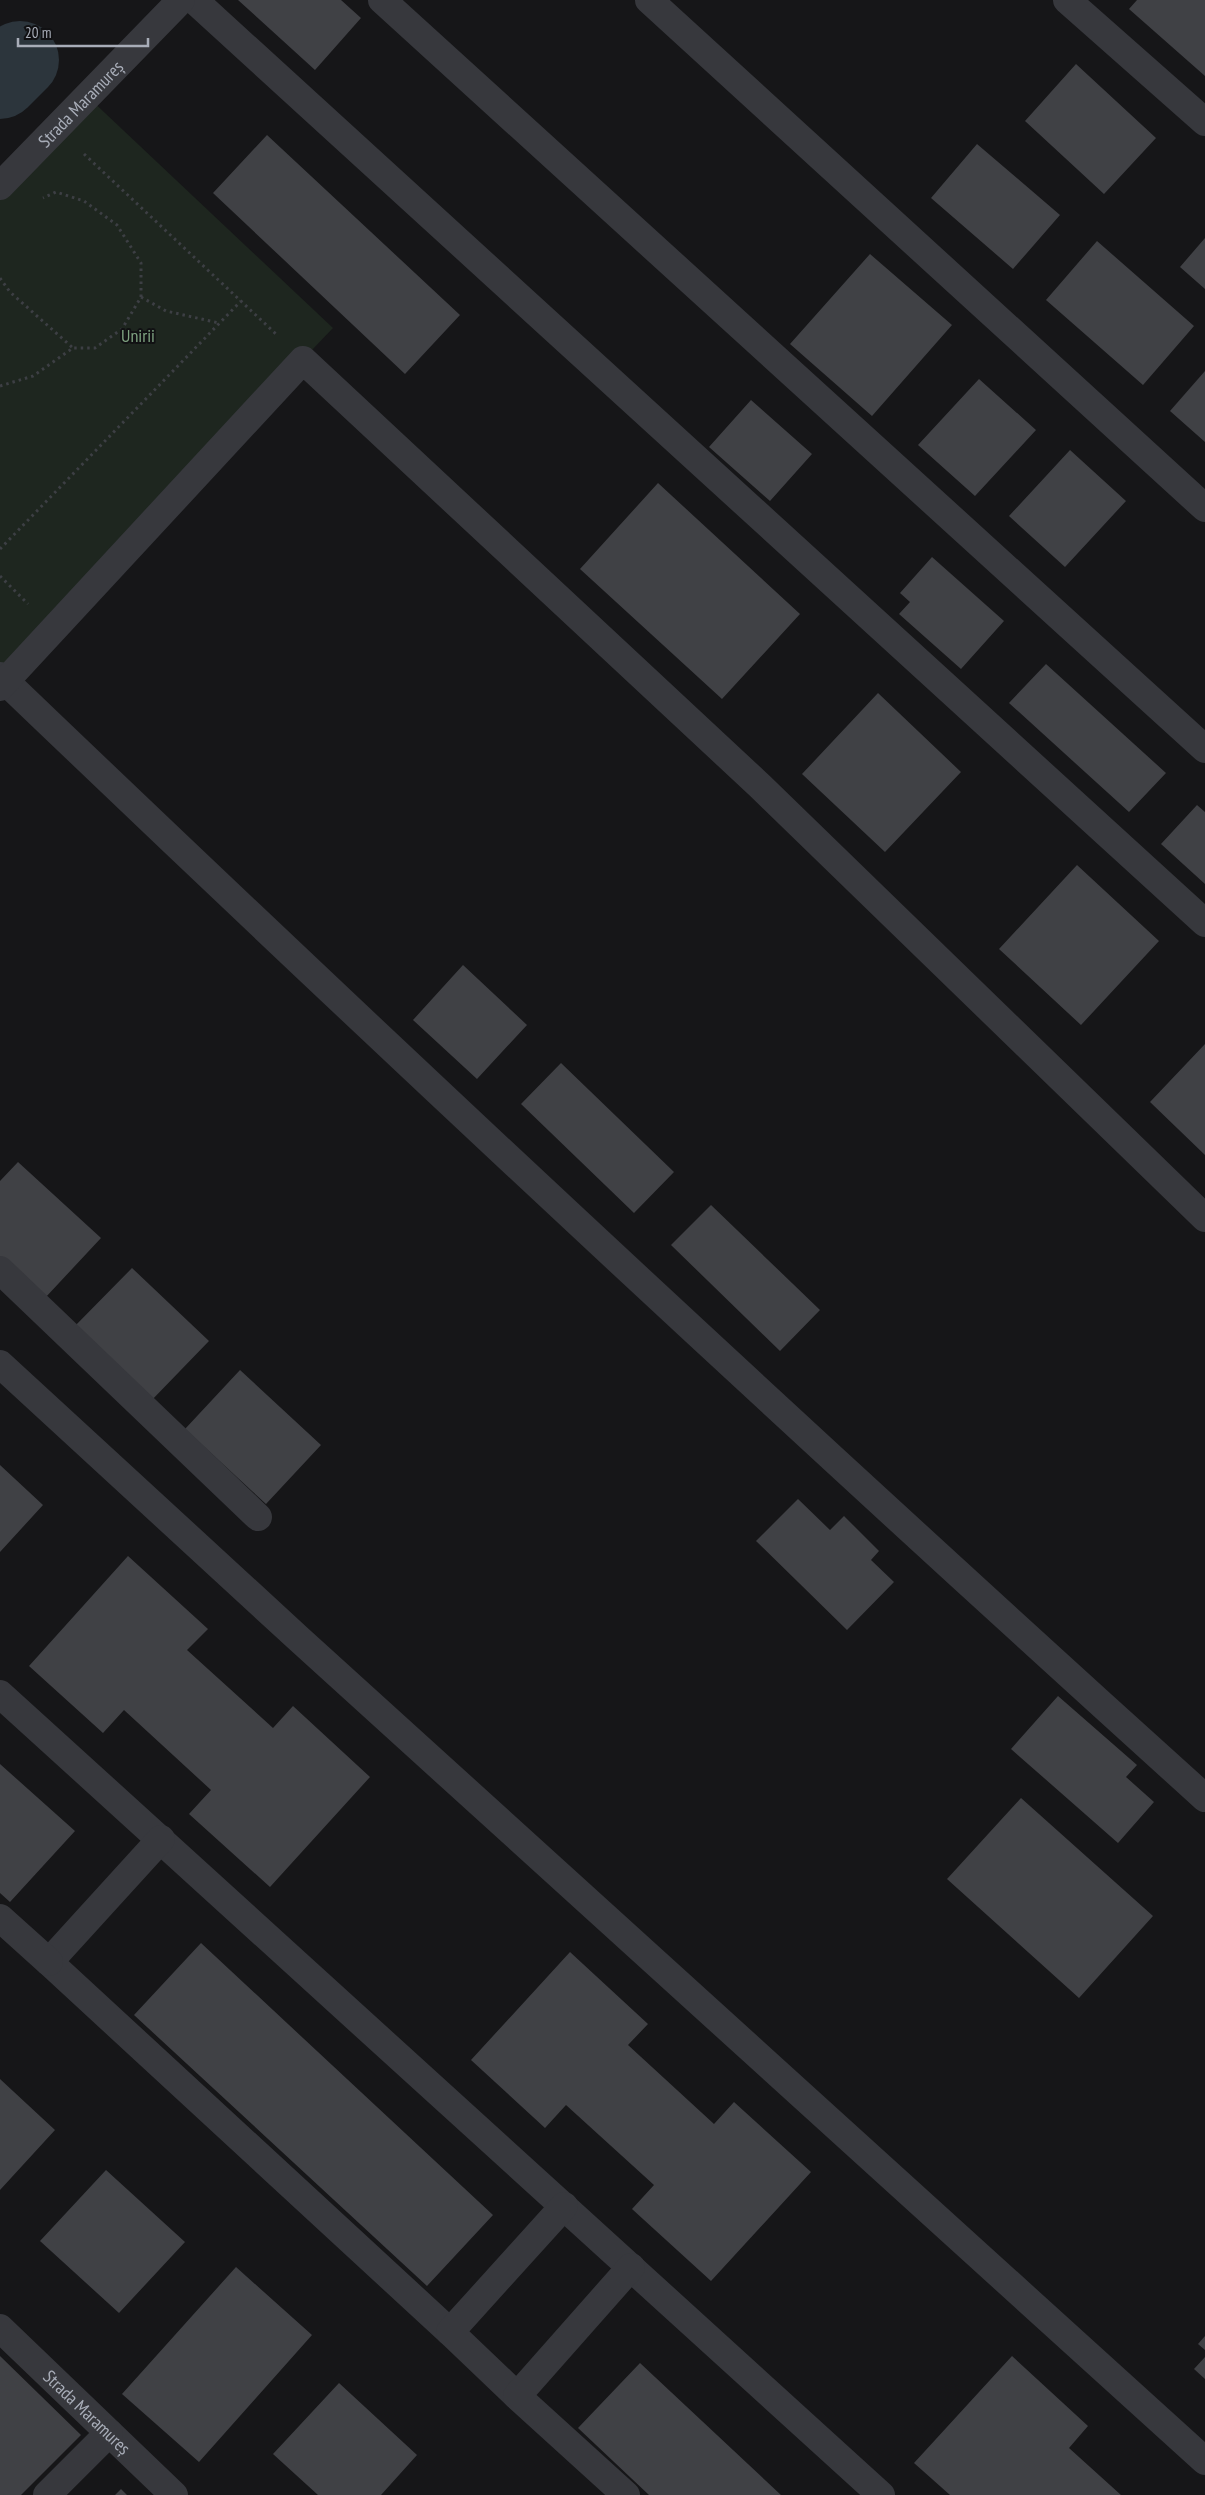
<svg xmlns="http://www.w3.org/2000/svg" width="1205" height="2495" font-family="'PT Sans Narrow',sans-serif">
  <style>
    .green { fill: #1e261f }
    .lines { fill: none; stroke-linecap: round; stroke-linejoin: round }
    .river { stroke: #2c353c; stroke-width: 78 }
    .building { fill: #404145 }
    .path { stroke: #3d3f44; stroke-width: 3; stroke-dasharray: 2.5 4; stroke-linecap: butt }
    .street { stroke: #37383d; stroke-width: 28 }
    .labels { text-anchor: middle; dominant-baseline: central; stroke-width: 4; stroke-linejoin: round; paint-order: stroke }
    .street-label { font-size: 18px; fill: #a8adb8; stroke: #111113 }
    .park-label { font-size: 18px; fill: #7fa381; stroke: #111113 }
  </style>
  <rect width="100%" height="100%" fill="#161618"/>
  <path class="green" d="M87 96 333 328 0 676V186Z"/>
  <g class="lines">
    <path class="river" d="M0 80 20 60"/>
  </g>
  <path class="building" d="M238 0H341L361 18 315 70Z
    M1137 0H1205V76L1129 9Z
    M1076 64 1156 138 1104 194 1025 121Z
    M267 135 460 315 405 374 213 193Z
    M977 144 1060 215 1013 269 931 198Z
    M1205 238V289L1180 267Z
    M1097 241 1194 326 1143 385 1046 300Z
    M870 254 952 325 872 416 790 344Z
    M1205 371V442L1170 411Z
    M979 379 1036 430 975 496 918 445Z
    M751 400 812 454 770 501 709 447Z
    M1070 450 1126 501 1065 567 1009 516Z
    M658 483 800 614 722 699 580 569Z
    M932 557 1004 621 961 669 899 614 910 602 900 593Z
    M1046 664 1166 773 1129 812 1009 703Z
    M878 693 961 772 885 852 802 774Z
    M1197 805 1205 812V884L1161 844Z
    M1077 865 1159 941 1081 1025 999 949Z
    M463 965 527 1025 477 1079 413 1020Z
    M1205 1044V1155L1150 1102Z
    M561 1063 674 1172 634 1213 521 1104Z
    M18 1162 101 1238 45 1298 0 1257V1181Z
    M711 1205 820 1310 780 1351 671 1245Z
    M132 1268 209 1341 149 1403 72 1329Z
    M240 1370 321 1445 266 1504 185 1429Z
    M0 1465 43 1505 0 1552Z
    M798 1499 830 1530 844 1516 879 1551 871 1560 894 1582 847 1630 756 1541Z
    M128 1556 208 1629 187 1650 273 1728 293 1706 370 1777 270 1887 189 1814 211 1790 124 1710 103 1733 29 1666Z
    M1058 1696 1137 1765 1126 1777 1154 1802 1118 1843 1011 1749Z
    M0 1764 75 1831 10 1902 0 1893Z
    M1021 1798 1153 1916 1079 1998 947 1879Z
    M201 1943 493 2215 427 2286 134 2015Z
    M570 1952 648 2024 628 2045 714 2124 734 2102 811 2172 711 2281 632 2209 654 2185 566 2105 545 2128 471 2060Z
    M0 2079 55 2130 0 2190Z
    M106 2170 185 2242 119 2313 40 2241Z
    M236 2267 312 2335 199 2462 122 2394Z
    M1205 2336V2350L1198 2344Z
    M0 2356 81 2435 21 2495H0Z
    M1012 2356 1088 2426 1069 2448 1121 2495H950L914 2463Z
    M1205 2357V2379L1194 2369Z
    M640 2363 781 2495H649L578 2428Z
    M339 2383 417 2455 381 2495H318L273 2454Z
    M121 2489 127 2495H115Z"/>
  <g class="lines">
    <path class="path" d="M84 154 276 334
      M0 278 10 292 73 348
      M141 297 166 311 219 323
      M0 386 33 376 73 348H95L122 329 141 297V263L117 225 84 201 56 192 43 198
      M0 549 241 301
      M0 576 28 604"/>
    <g class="street">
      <path d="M194 0 1205 923"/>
      <path d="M382 0 1205 749"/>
      <path d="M649 0 1205 508"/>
      <path d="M1067 0 1205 122"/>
      <path id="s1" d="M0 186 181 0"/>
      <path d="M0 676C396 1056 798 1430 1205 1798"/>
      <path d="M0 687 303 360 760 786 1205 1218"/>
      <path d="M0 1270 258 1517"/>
      <path d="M0 1364 299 1639 1205 2461"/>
      <path d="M0 1694 881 2495"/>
      <path d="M161 1839 49 1962 450 2332"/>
      <path d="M0 1918 49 1962"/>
      <path id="s2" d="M0 2328 174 2495"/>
      <path d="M517 2396 450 2332 564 2206"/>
      <path d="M47 2495 109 2433"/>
      <path d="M626 2495 517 2396 631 2267"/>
    </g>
  </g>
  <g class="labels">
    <g class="street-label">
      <text stroke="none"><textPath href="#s1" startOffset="115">Strada Maramureș</textPath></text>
      <text stroke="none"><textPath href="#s2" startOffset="121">Strada Maramureș</textPath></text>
    </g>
    <g class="park-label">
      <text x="138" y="335">Unirii</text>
    </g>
  </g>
  <path d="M18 38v8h130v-8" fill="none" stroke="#a8adb8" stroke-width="2.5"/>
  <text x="25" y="38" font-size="15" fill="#a8adb8" stroke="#111113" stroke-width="4" paint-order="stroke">20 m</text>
</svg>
